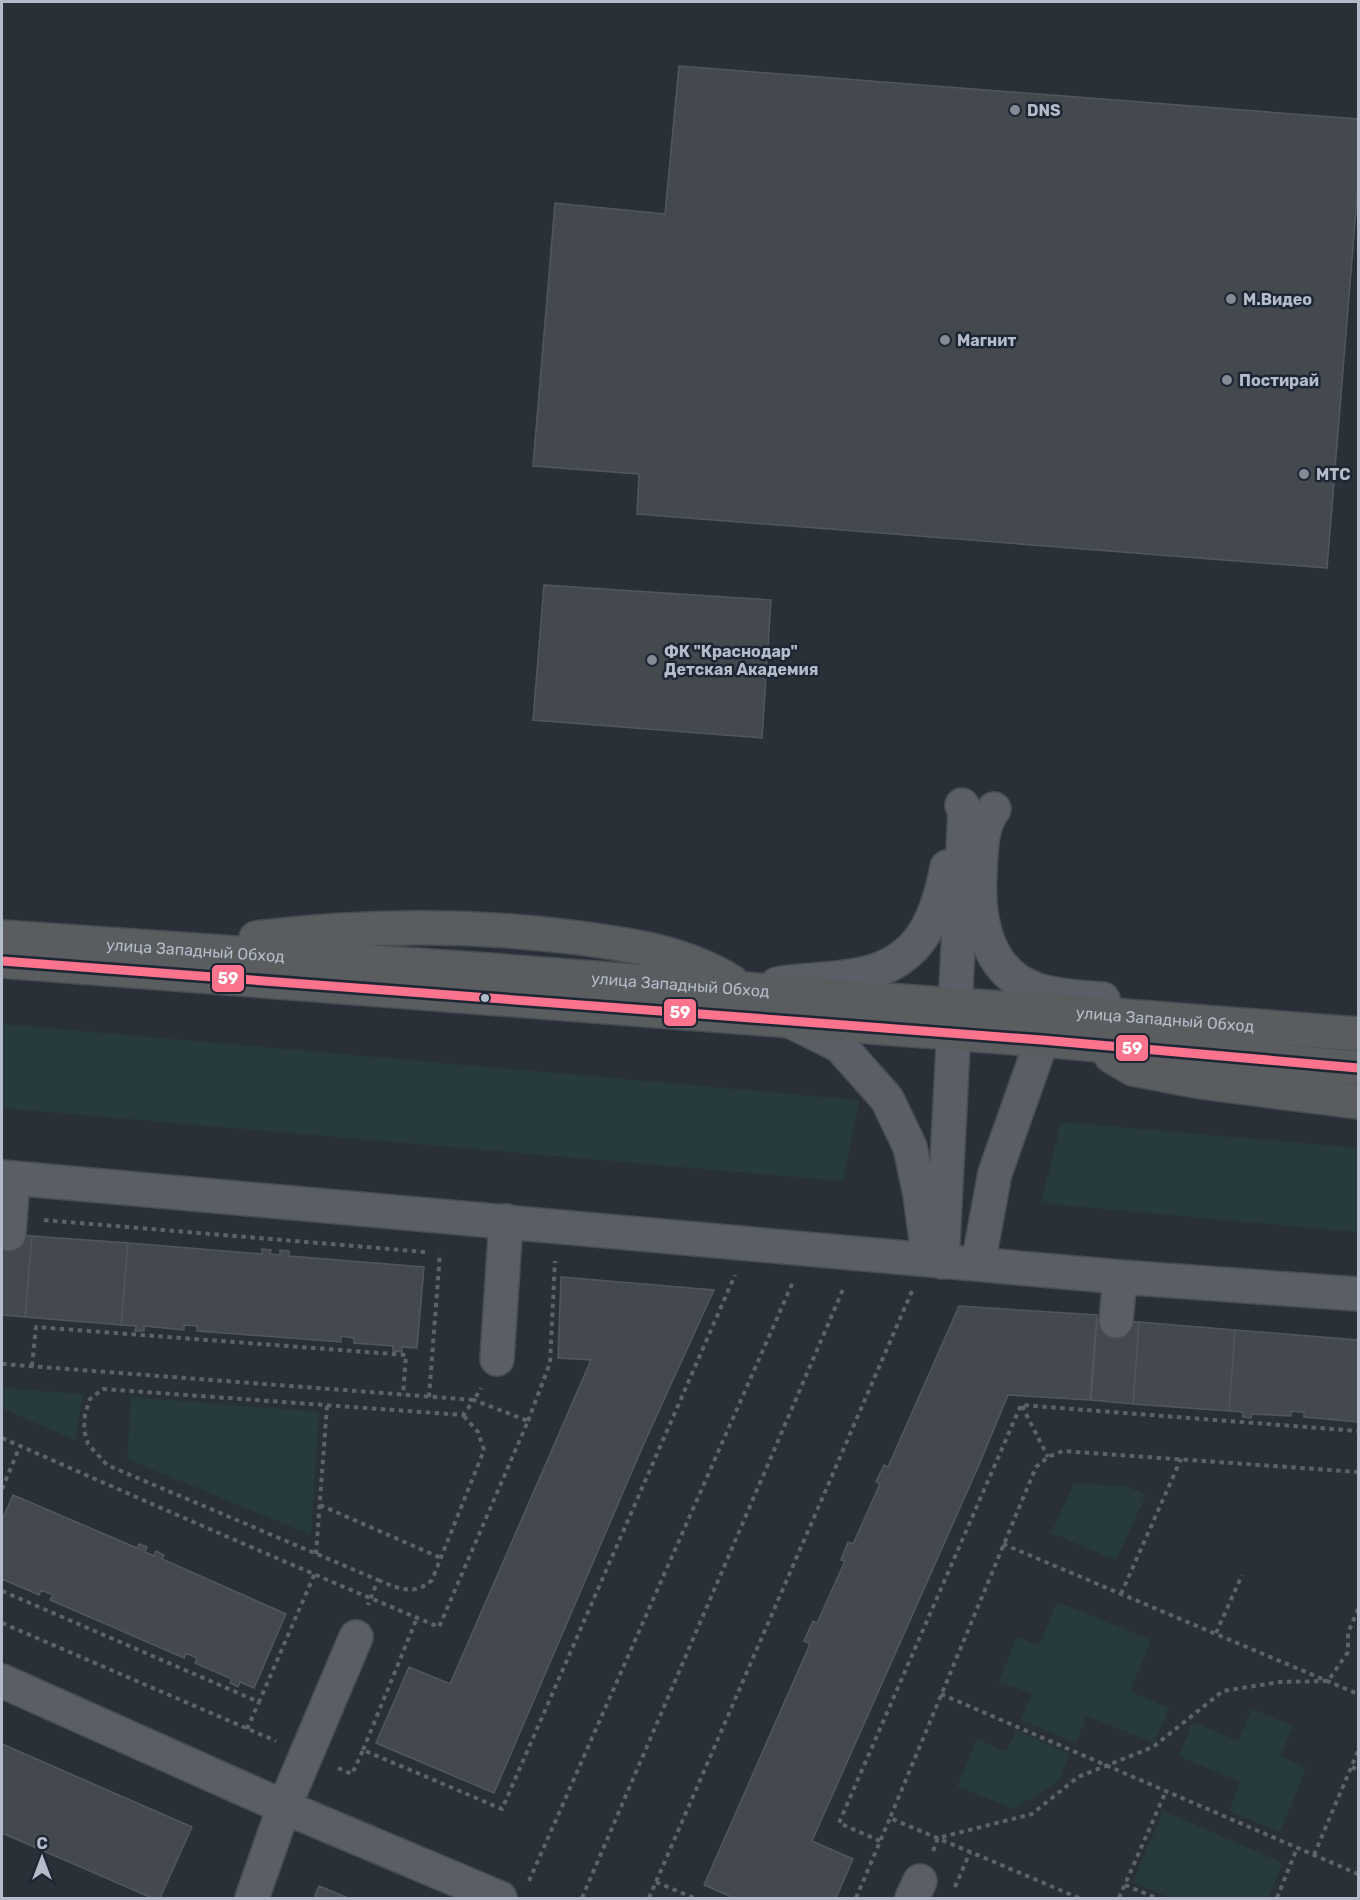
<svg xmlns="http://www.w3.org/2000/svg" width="1360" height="1900" font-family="Rubik,sans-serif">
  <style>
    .green { fill: #273a3e }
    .building { fill: #444950; stroke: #52575f; stroke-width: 1.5 }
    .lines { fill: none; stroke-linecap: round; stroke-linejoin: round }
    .minor-casing { stroke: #484c53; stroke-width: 36 }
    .highway-casing { stroke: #474c53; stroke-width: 36 }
    .path { stroke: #5d636a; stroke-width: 4; stroke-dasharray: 4.5 4.5; stroke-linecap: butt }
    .minor { stroke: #5a5e66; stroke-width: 33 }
    .highway { stroke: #5a5d60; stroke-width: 33 }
    .bus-1-casing { stroke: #1d2633; stroke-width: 14 }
    .bus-1 { stroke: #fc738d; stroke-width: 9 }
    .poi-dot { fill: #848b96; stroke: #1d2633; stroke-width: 2 }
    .bus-dot { fill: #b4bcc9; stroke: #1d2633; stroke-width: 2 }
    .labels { text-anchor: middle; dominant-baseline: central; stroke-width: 5; stroke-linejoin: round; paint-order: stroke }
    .poi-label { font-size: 16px; font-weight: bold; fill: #b4bcc9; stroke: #1d2633; text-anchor: start }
    .street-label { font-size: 16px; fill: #b4bcc9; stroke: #1d2633 }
    .line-badge { stroke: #1d2633; stroke-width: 2 }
    .badge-label { font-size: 16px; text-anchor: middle; font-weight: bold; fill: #fff }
  </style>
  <rect width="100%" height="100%" fill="#2a3038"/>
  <path class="green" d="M2 1024 859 1100 843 1181 2 1108Z
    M1061 1122 1358 1148V1232L1041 1203Z
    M2 1388 83 1394 75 1440 2 1408Z
    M131 1397 319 1412 311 1535 127 1459Z
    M1074 1484 1126 1486 1146 1495 1116 1560 1051 1533Z
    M1057 1602 1151 1640 1130 1691 1169 1708 1154 1743 1087 1716 1076 1743 1021 1720 1032 1694 999 1681 1017 1637 1039 1646Z
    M1252 1709 1293 1726 1280 1756 1306 1768 1280 1832 1229 1811 1240 1782 1179 1756 1193 1722 1238 1741Z
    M1016 1730 1069 1754 1059 1781 1014 1809 957 1786 977 1739 1006 1752Z
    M1163 1811 1283 1863 1268 1898H1171L1133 1882Z"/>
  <path class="building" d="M679 66 1358 119V185L1327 568 637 514 639 474 533 466 555 203 665 214Z
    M544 585 771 600 762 738 533 720Z
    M2 1233 32 1236 25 1317 2 1315Z
    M32 1236 128 1243 121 1325 25 1317Z
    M128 1243 262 1254V1249L271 1250 270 1254 280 1255V1250L289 1251V1256L424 1267 417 1348 402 1347V1352L393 1351V1346L354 1343V1338L341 1336V1342L197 1331V1326L184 1325V1330L144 1326V1331H135L136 1326 121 1325Z
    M561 1277 714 1290 642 1448 494 1793 376 1743 409 1667 450 1684 591 1360 558 1358Z
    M959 1306 1097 1315 1090 1400 1008 1395 979 1465 812 1841 853 1859 836 1898H734L704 1885 810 1644 804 1641 813 1621 817 1623 845 1561 841 1560 848 1542 853 1544 880 1484 876 1482 884 1465 888 1467Z
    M1097 1319 1139 1322 1133 1404 1091 1400Z
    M1139 1322 1235 1330 1229 1411 1133 1404Z
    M1235 1330 1358 1340V1422L1304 1417V1412H1299L1292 1411 1291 1416 1252 1414 1251 1418 1243 1417V1412L1229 1411Z
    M13 1495 137 1548 139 1544 147 1547 145 1552 154 1556 156 1551 164 1555 162 1559 286 1614 254 1688 240 1682 238 1687 230 1683 232 1679 195 1663 197 1658 186 1653 184 1658 50 1600 53 1595 41 1590 39 1595 2 1579V1581V1520Z
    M2 1744 192 1827 160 1898H152L2 1833Z
    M319 1886 348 1898H314Z"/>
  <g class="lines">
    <g class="minor-casing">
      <path id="minor" d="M994 809C981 826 981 851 980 872 977 918 986 974 1038 990 1059 997 1081 997 1103 999
        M777 984C802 980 826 980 851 976 915 968 936 926 947 867
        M792 1022 840 1046 887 1099 910 1147 920 1195 928 1254
        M2 1177 1120 1277 1358 1294
        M9 1234 13 1178
        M942 1262 965 811 962 805
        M978 1264 995 1173 1042 1040
        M1116 1321 1120 1277
        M497 1359 506 1221
        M2 1681 284 1807 500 1898
        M252 1898 284 1807 356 1637
        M912 1898 920 1881"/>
    </g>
    <g class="highway-casing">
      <g id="highway">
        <path id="s1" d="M2 937 489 970 955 1005 1074 1012 1358 1034"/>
        <path d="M256 938C363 925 472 924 580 938 633 945 686 953 732 982"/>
        <path d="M2 961 1042 1040 1358 1068"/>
        <path d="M1111 1056 1133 1069 1201 1082 1358 1102"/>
      </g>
    </g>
    <path class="path" d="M44 1220 425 1252
      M2 1364 474 1400 481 1388
      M32 1366 36 1327 406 1355 403 1395
      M429 1397 440 1253
      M1022 1406 1048 1457
      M528 1421 550 1363 555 1261
      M2 1438C147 1502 293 1566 439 1627L528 1421 474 1400 463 1415 103 1389 90 1399 85 1414 84 1430 88 1444 107 1465 378 1580 368 1605
      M2 1489 20 1446
      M320 1505 441 1558
      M1003 1544 1358 1694
      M316 1554 327 1406
      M378 1580C398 1588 413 1597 432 1580L484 1450 478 1432 463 1415
      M2 1591 259 1702 315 1573
      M1121 1594 1181 1459
      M2 1623 276 1741
      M1216 1633 1242 1575
      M941 1694 1358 1874
      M247 1729 259 1702
      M363 1750 417 1618
      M1352 1767 1358 1770
      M338 1768 352 1774 363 1750 502 1809 735 1275
      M880 1841 839 1823 1021 1405 1358 1431
      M933 1851 938 1838 1032 1814 1078 1777 1153 1747 1223 1691 1280 1682 1328 1681 1348 1652V1633L1358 1609
      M1314 1855 1358 1751
      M529 1881 793 1282
      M656 1882 694 1898
      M1125 1885 1156 1898
      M955 1887 970 1852
      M582 1898 844 1287
      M649 1898 912 1291
      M856 1898 890 1818
      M1079 1898 890 1818 1036 1467 1048 1457 1063 1451 1358 1472
      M1119 1898 1166 1791
      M1277 1898 1297 1848"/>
    <use href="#minor" class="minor"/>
    <use href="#highway" class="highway"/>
    <g class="bus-1-casing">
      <path id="bus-1" d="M2 961 1042 1040 1358 1068"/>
    </g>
    <use href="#bus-1" class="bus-1"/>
  </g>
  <g class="poi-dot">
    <circle cx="1015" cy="110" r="6"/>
    <circle cx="1231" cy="299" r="6"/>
    <circle cx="945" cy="340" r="6"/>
    <circle cx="1227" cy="380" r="6"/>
    <circle cx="1304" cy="474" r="6"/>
    <circle cx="652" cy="660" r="6"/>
  </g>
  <circle class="bus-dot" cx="485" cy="998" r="5"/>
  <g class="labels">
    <g class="poi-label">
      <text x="1027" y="110">DNS</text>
      <text x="1243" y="299">М.Видео</text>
      <text x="957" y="340">Магнит</text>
      <text x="1239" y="380">Постирай</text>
      <text x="1316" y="474">МТС</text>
      <text x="664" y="651">ФК "Краснодар"<tspan x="664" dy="18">Детская Академия</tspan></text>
    </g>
    <g class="street-label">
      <text stroke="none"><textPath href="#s1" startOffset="194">улица Западный Обход</textPath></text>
      <text stroke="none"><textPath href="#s1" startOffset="680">улица Западный Обход</textPath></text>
      <text stroke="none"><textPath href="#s1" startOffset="1166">улица Западный Обход</textPath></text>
    </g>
  </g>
  <g class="line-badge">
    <rect x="211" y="964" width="34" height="29" rx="6" fill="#fc738d"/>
    <rect x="663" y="998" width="34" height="29" rx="6" fill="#fc738d"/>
    <rect x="1115" y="1034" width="34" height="28" rx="6" fill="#fc738d"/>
  </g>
  <g class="badge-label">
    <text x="228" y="984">59</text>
    <text x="680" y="1018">59</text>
    <text x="1132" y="1054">59</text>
  </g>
  <rect width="1360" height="1900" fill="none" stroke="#b4bcc9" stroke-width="6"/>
  <g transform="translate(42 1858)" stroke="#1d2633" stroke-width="4.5" paint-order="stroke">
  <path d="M0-4.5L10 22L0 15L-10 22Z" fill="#b4bcc9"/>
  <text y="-9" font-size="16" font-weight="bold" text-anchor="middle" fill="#b4bcc9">С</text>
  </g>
</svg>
